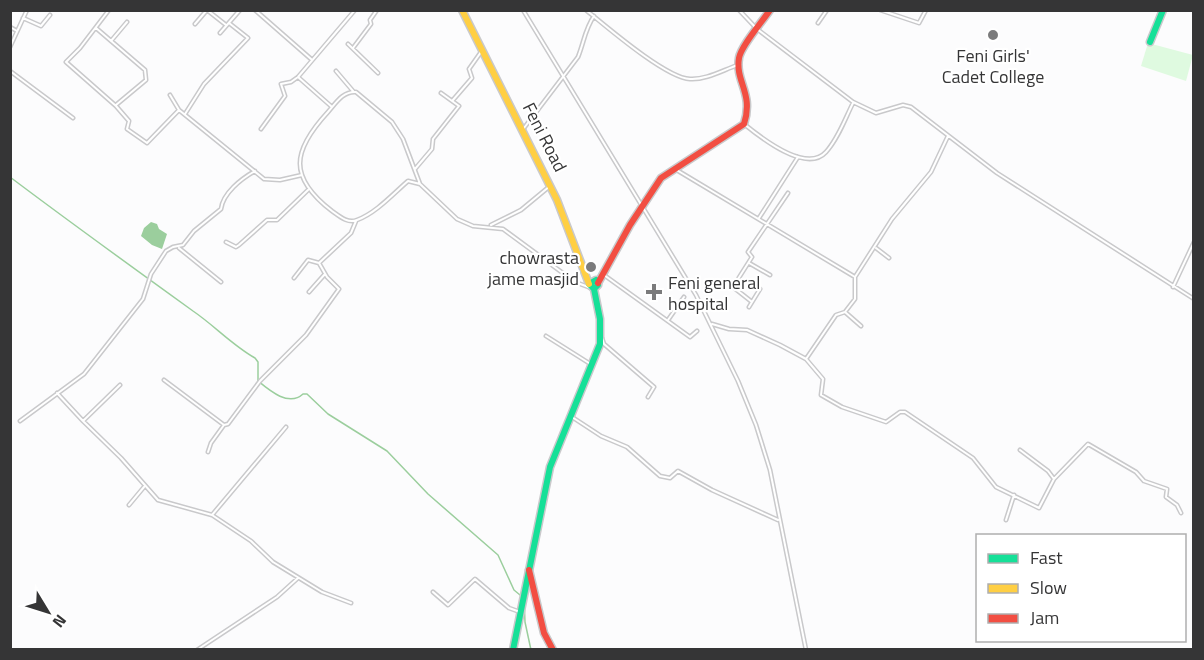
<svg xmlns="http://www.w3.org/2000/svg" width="1204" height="660" font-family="'Titillium Web',sans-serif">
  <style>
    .green { fill: #dffae0 }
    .water { fill: #9bce9d }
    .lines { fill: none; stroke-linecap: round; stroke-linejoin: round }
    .stream { stroke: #9bce9d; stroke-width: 1.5 }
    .street-casing { stroke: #c9c9cb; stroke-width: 5 }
    .fast-casing { stroke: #c9c9cb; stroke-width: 9 }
    .slow-casing { stroke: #c9c9cb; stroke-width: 9 }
    .jam-casing { stroke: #c9c9cb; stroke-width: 9 }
    .street { stroke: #fff; stroke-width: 2 }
    .fast { stroke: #16e098; stroke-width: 6 }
    .slow { stroke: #ffcf43; stroke-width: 6 }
    .jam { stroke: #f24e42; stroke-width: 6 }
    .poi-dot { fill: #7b7b7c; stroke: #fff; stroke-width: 2 }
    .labels { text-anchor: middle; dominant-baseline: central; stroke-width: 4.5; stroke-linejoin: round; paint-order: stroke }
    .poi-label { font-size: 18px; fill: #353536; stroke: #fff }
    .street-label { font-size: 18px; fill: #353536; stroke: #fff }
  </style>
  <rect width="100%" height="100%" fill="#fcfcfd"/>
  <path class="green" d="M1148 43 1193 55 1186 81 1141 66Z"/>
  <path class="water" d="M151 222 157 224 159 229 167 234 162 249 152 245 141 236 144 228Z"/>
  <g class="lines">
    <path class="stream" d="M10 177C71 223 132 267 193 311 215 326 232 345 255 358L258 362V381C270 391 289 407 303 394H307L328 414 387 451 428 494 498 555 514 590 520 595
      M524 598 525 622 531 650"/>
    <g class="street-casing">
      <path id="street" d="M109 10 80 48 66 62 116 106 129 121 127 129 147 143 179 110
        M207 10 226 25
        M255 10 311 59
        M523 10 696 295 738 381 756 425 770 470 806 650
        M586 10C607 27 666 78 690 79 706 80 723 70 738 65
        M739 10 757 29 853 102 876 113 903 105 911 107 997 173 1194 299
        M880 10 919 23 926 10
        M23 18 41 26 50 15
        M818 23 827 10
        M195 24 207 10
        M10 27 17 31
        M96 28 145 70 146 80 116 105
        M220 33 240 10
        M111 41 127 22
        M348 44 378 73
        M10 47 27 10
        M353 48 371 24 370 20 377 10
        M10 71 73 118
        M336 71 353 91
        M298 77 332 107
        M170 95 179 110 264 179 280 180 302 175
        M453 100 472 78 469 69 481 52
        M185 114 204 84 248 38 229 23
        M744 124C760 137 806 174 826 152 838 139 845 119 853 103
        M524 128 578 57C584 42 585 29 594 16
        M261 129 285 96 281 84 291 82 298 77 355 10
        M415 169 432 149 433 139 459 106 441 93
        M675 169 855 277
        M420 184 408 181C393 194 376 213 357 220 348 224 339 216 332 211 288 177 292 151 328 112 336 103 343 91 356 92L392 122 403 139 420 184 457 219 473 226 503 229 575 282 591 288
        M759 218 798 157
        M491 225 521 210 550 186
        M226 242 236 247 239 245 267 220H277L308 190
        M179 248 221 282
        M876 248 889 258
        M319 263 351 233 356 221
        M749 263 770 275
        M604 275 690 337 697 331
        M1173 287 1194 242
        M309 292 325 274
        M752 302 733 287 752 257 748 252 788 193
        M749 307 760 289
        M845 312 861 326
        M668 320 684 297
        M712 324 729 329 747 330 780 345 806 359 823 379 821 395 842 407 886 422 900 412H905L973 458 996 487 1039 508 1054 479 1048 471 1020 450
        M546 336 592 365
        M602 338 604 344 654 387 648 397
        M806 359 836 315 845 312 855 299V277L892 219 931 172 948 136
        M164 380 224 425 228 424 260 381 306 335 339 289 327 277 319 263 308 260 294 278
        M57 393 83 421 120 385
        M572 417 601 436 627 447 660 476 670 478 678 471 712 490 778 520
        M20 421 84 374 143 299 151 274 166 251 173 247 183 245 194 231 221 209C223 193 241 179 255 171
        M83 421 121 458 158 500 212 515 251 541 273 562 322 592 351 603
        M208 452 211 443 224 425
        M1054 479 1088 444 1136 472 1144 481 1167 489 1166 497 1177 505 1181 513
        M129 505 144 487
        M212 515 286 427
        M1006 520 1014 495
        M433 592 448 605 475 579 509 608 520 612
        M197 650 277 597 298 578"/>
    </g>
    <g class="fast-casing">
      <path id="fast" d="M1150 42 1163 10
        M513 650 550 467 600 344V319L594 289 589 284 596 280 598 285 594 289"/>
    </g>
    <g class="slow-casing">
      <path id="slow" d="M462 10 557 200 589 284"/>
    </g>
    <g class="jam-casing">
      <path id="jam" d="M598 283 630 225 661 178 744 124C754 93 735 82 739 58 741 46 762 22 770 10
        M529 570 544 633 553 650"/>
    </g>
    <use href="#street" class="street"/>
    <use href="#fast" class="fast"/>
    <use href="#slow" class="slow"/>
    <use href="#jam" class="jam"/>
  </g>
  <g class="poi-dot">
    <circle cx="993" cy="35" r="6"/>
    <circle cx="591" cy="267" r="6"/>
    <path d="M651 283h6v6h6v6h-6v6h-6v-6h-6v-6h6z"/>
  </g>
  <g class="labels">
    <g class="poi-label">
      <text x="993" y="55">Feni Girls'<tspan x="993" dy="21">Cadet College</tspan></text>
      <text x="579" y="257" text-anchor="end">chowrasta<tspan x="579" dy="21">jame masjid</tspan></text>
      <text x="668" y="282" text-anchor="start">Feni general<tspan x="668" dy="21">hospital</tspan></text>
    </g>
    <g class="street-label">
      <text transform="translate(545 137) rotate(63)">Feni Road</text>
    </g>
  </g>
  <rect width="1204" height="660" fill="none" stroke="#353536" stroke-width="24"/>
  <rect x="976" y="534" width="210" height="108" fill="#ffffff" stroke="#aeaeaf" stroke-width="1.5"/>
  <rect x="988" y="554" width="30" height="9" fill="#16e098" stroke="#aeaeaf" stroke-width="1.5"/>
  <text x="1030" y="564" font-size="18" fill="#353536">Fast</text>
  <rect x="988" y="584" width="30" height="9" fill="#ffcf43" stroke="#aeaeaf" stroke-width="1.5"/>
  <text x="1030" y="594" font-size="18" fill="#353536">Slow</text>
  <rect x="988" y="614" width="30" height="9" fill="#f24e42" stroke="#aeaeaf" stroke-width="1.5"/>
  <text x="1030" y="624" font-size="18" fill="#353536">Jam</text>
  <g transform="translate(48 612) rotate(128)" stroke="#ffffff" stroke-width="4.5" paint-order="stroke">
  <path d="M0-4.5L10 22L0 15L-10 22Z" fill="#353536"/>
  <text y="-9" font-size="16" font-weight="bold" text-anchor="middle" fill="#353536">N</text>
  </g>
</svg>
